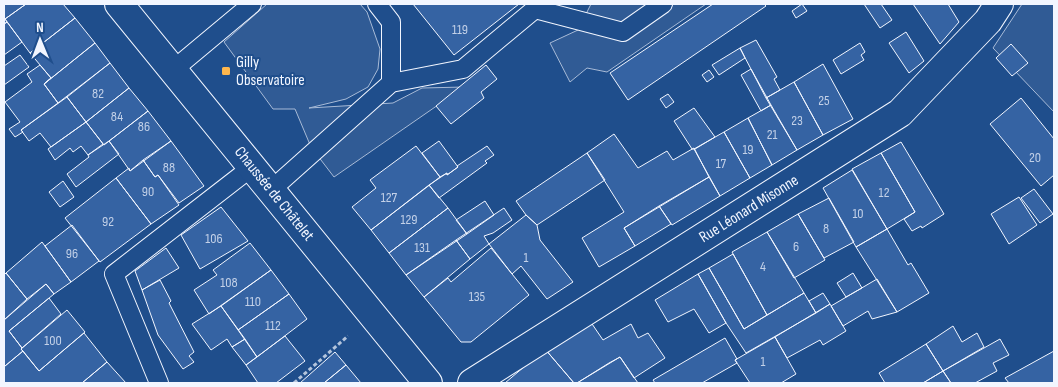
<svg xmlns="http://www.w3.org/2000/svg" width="1058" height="387" font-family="'Sofia Sans Condensed',sans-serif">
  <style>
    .built { fill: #305b95; stroke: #a8bbd7 }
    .building { fill: #3563a3; stroke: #f2f6ff }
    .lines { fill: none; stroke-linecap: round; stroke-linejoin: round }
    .service-casing { stroke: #f2f6ff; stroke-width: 20 }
    .minor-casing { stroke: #f2f6ff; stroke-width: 30 }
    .primary-casing { stroke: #f2f6ff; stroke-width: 30 }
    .path { stroke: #b3c4dc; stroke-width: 3; stroke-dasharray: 4 2.5; stroke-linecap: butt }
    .service { stroke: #1f4e8c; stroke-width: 18 }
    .minor { stroke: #1f4e8c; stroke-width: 28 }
    .primary { stroke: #1f4e8c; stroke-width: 28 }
    .poi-dot { fill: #ffb74d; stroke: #1f4e8c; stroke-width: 2 }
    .labels { text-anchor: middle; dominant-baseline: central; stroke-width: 4; stroke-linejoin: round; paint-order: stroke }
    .number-label { font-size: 14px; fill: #c3d1e8 }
    .poi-label { font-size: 16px; fill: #f2f6ff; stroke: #1f4e8c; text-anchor: start }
    .street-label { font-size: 16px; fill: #f2f6ff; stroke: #1f4e8c }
  </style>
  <rect width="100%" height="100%" fill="#1f4e8c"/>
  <path class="built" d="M267 4H360L367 12 380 49 378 69 368 87 346 99 309 108 393 103 422 88 464 87 334 177 311 147 295 109H273L224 42Z
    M591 4H706L607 72 587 68 570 82 550 43 578 30Z
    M1022 4H1054V112L993 48Z"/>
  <path class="building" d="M4 4H26L5 19 7 22 4 24Z
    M26 4H63L75 18 30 53 5 19Z
    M413 4H519L454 55Z
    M713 4H764L766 6 628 100 610 73Z
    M802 4 807 11 796 18 792 11Z
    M864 4H881L892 20 880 28Z
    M913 4H948L959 22 940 44Z
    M75 18 95 43 44 84 51 78 30 53Z
    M7 22 22 42 4 55V24Z
    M906 32 924 61 909 73 889 43Z
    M756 40 777 77 774 79 780 90 766 98 740 48Z
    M95 43 110 63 58 103 44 84Z
    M860 43 865 52 861 55 864 60 841 74 833 60Z
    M1011 44 1028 63 1012 76 996 58Z
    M740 48 745 58 719 75 712 65Z
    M20 55 29 67 4 85V66Z
    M110 63 129 88 86 122 67 97Z
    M823 64 853 119 823 135 794 82Z
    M40 65 51 78 44 84 58 103 21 130 23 132 15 137 9 129 20 122 5 102 32 82 27 74Z
    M486 65 497 79 481 92 484 98 451 124 436 106Z
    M751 69 771 105 761 111 741 75Z
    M709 70 714 77 707 82 702 75Z
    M794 82 823 135 797 150 766 98Z
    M129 88 148 111 104 145 86 122Z
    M668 94 674 102 666 108 660 99Z
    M67 97 86 122 51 147 40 133 29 141 21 130Z
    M1021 98 1054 139V175L1041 186 990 124Z
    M771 105 797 150 772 165 748 118Z
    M694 108 715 137 695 149H692L674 121Z
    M148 111 171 141 130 171 109 141Z
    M748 118 772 165 750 178 724 132Z
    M86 122 103 144 88 155 81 146 73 152 70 148 55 160 48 149Z
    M724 132 750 178 720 196 694 149Z
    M614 134 638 168 667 151 673 160 694 148 709 177 624 228 635 246 599 267 582 238 624 212 587 153Z
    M109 141 119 154 76 187 67 174 89 157 88 155Z
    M171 141 204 186 179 203 158 175 155 177 143 160Z
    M439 141 458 167 447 175V173L440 177 422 153Z
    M901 142 944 214 922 228 921 226 912 231 904 219 915 212 881 153Z
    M416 146 440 177 371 230 352 207 376 188 370 180Z
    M487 146 494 155 485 161 487 163 439 198 429 185 447 173V175L458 167 457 166Z
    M587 153 605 180 537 225 526 215 516 201Z
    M881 153 915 212 887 229 852 169Z
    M143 160 155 177 158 175 179 205 151 224 116 178 129 168 130 171Z
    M852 170 887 229 856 247 823 188Z
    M709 177 720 196 672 225 659 206Z
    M116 178 151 224 100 262 65 218Z
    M63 181 74 197 60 207 49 192Z
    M429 185 448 208 389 253 371 230Z
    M1034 189 1053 214 1040 223 1021 198Z
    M1019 197 1037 225 1009 244 991 214Z
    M829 198 854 242 824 258 798 214Z
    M485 201 494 215 467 234 456 220Z
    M659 206 671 224 635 246 624 228Z
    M221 207 248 241 200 269 181 235Z
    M448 208 467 234 406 275 389 253Z
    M504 208 512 220 493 233 484 236 489 244 470 259 456 240Z
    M798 214 825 260 794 278 767 232Z
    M526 215 537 225 540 240 573 282 547 299 521 266 512 274 489 244Z
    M72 225 99 261 71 282 45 246Z
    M887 229 908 265 911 263 929 293 897 312 856 247Z
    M767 232 804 293 767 315 732 252Z
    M456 240 470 259 424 297 406 275Z
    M42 242 71 282 54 294 46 284 27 299 6 273Z
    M250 243 271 270 209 314 194 290 217 275 213 270Z
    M166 248 179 268 142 290 135 271Z
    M491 248 529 295 471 342H461L424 297 448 278 451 282Z
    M733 254 767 315 744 329 709 268Z
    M709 268 744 329 804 293 816 313 746 353 726 323 698 274Z
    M271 270 289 294 238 330 221 306Z
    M6 273 27 299 4 320V275Z
    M853 273 862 288 846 297 837 283Z
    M698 274 726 323 709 333 694 309 668 322 655 300Z
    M877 279 897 312 872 319 868 311 843 326 831 306Z
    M160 280 171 301 169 303 194 352 189 356 194 362 183 369 158 335 142 290Z
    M46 284 54 294 9 331 22 348 21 349 23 351 5 366 4 364V320Z
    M823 293 830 304 816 313 809 301Z
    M289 294 307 319 257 357 238 330Z
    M49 298 61 314 22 348 9 331Z
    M830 304 846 331 823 345 820 340 787 358 775 337Z
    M221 306 245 339 232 347 227 339 211 350 192 324Z
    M67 310 85 332 39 371 21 349Z
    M590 321 603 340 631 324 638 338 648 333 665 358 634 378 620 357 577 383H574L545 349Z
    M953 326 962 342 977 333 984 347 943 371 926 344Z
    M84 333 107 362 82 383H4V366H5L23 351 39 371Z
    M285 336 305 361 276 383H258L246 365Z
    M775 337 796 374 781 383H750L735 360Z
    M725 338 737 359 735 360 737 363 702 383H655L653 380Z
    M245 339 257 357 246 365 232 347Z
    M1000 339 1009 355 993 363 997 371 975 383H951L943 371Z
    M926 344 943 371 923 383H885L879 373Z
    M545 349 574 383H505Z
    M1054 351V383H1009L1005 378Z
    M335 352 346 365 324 383H300Z
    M620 357 638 383H577L609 363Z
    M107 362 126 383H82Z
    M346 365 361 383H324Z
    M943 371 951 383H923Z"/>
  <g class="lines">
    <g class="service-casing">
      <path id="service" d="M173 70 252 4
        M391 83 463 69 535 9 623 32 663 4
        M271 190 391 83V22L377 4
        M159 383 114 274 252 167"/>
    </g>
    <g class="minor-casing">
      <path id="minor" d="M472 383 900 113 988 21 999 4"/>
    </g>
    <g class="primary-casing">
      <path id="primary" d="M119 4 428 383"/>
    </g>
    <path class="path" d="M294 383 348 336"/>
    <use href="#service" class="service"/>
    <use href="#minor" class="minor"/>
    <use href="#primary" class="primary"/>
  </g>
  <rect class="poi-dot" x="221" y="66" width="10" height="10" rx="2.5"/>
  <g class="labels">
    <g class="number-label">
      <text x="460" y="29">119</text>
      <text x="98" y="93">82</text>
      <text x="824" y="100">25</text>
      <text x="117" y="116">84</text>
      <text x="797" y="120">23</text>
      <text x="144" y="126">86</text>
      <text x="772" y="134">21</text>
      <text x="748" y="149">19</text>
      <text x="1035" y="157">20</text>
      <text x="721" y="163">17</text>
      <text x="169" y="167">88</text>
      <text x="148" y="191">90</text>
      <text x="884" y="192">12</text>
      <text x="389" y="197">127</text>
      <text x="858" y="213">10</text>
      <text x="409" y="219">129</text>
      <text x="108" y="221">92</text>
      <text x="826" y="228">8</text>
      <text x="214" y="238">106</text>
      <text x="796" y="246">6</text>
      <text x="422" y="247">131</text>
      <text x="72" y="253">96</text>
      <text x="526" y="257">1</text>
      <text x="763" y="266">4</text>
      <text x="229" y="282">108</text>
      <text x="477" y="296">135</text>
      <text x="253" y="301">110</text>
      <text x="273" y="325">112</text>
      <text x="53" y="340">100</text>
      <text x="763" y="361">1</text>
    </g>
    <g class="poi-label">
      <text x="236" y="62">Gilly<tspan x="236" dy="18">Observatoire</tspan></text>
    </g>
    <g class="street-label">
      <text transform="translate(274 194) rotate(51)">Chaussée de Châtelet</text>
      <text transform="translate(749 209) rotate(-32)">Rue Léonard Misonne</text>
    </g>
  </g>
  <rect width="1058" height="387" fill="none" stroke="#f2f6ff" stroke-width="10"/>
  <g transform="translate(40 40) rotate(359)" stroke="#1f4e8c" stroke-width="4" paint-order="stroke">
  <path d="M0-4L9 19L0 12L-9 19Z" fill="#f2f6ff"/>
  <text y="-8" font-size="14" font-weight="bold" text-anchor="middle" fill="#f2f6ff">N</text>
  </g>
</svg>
